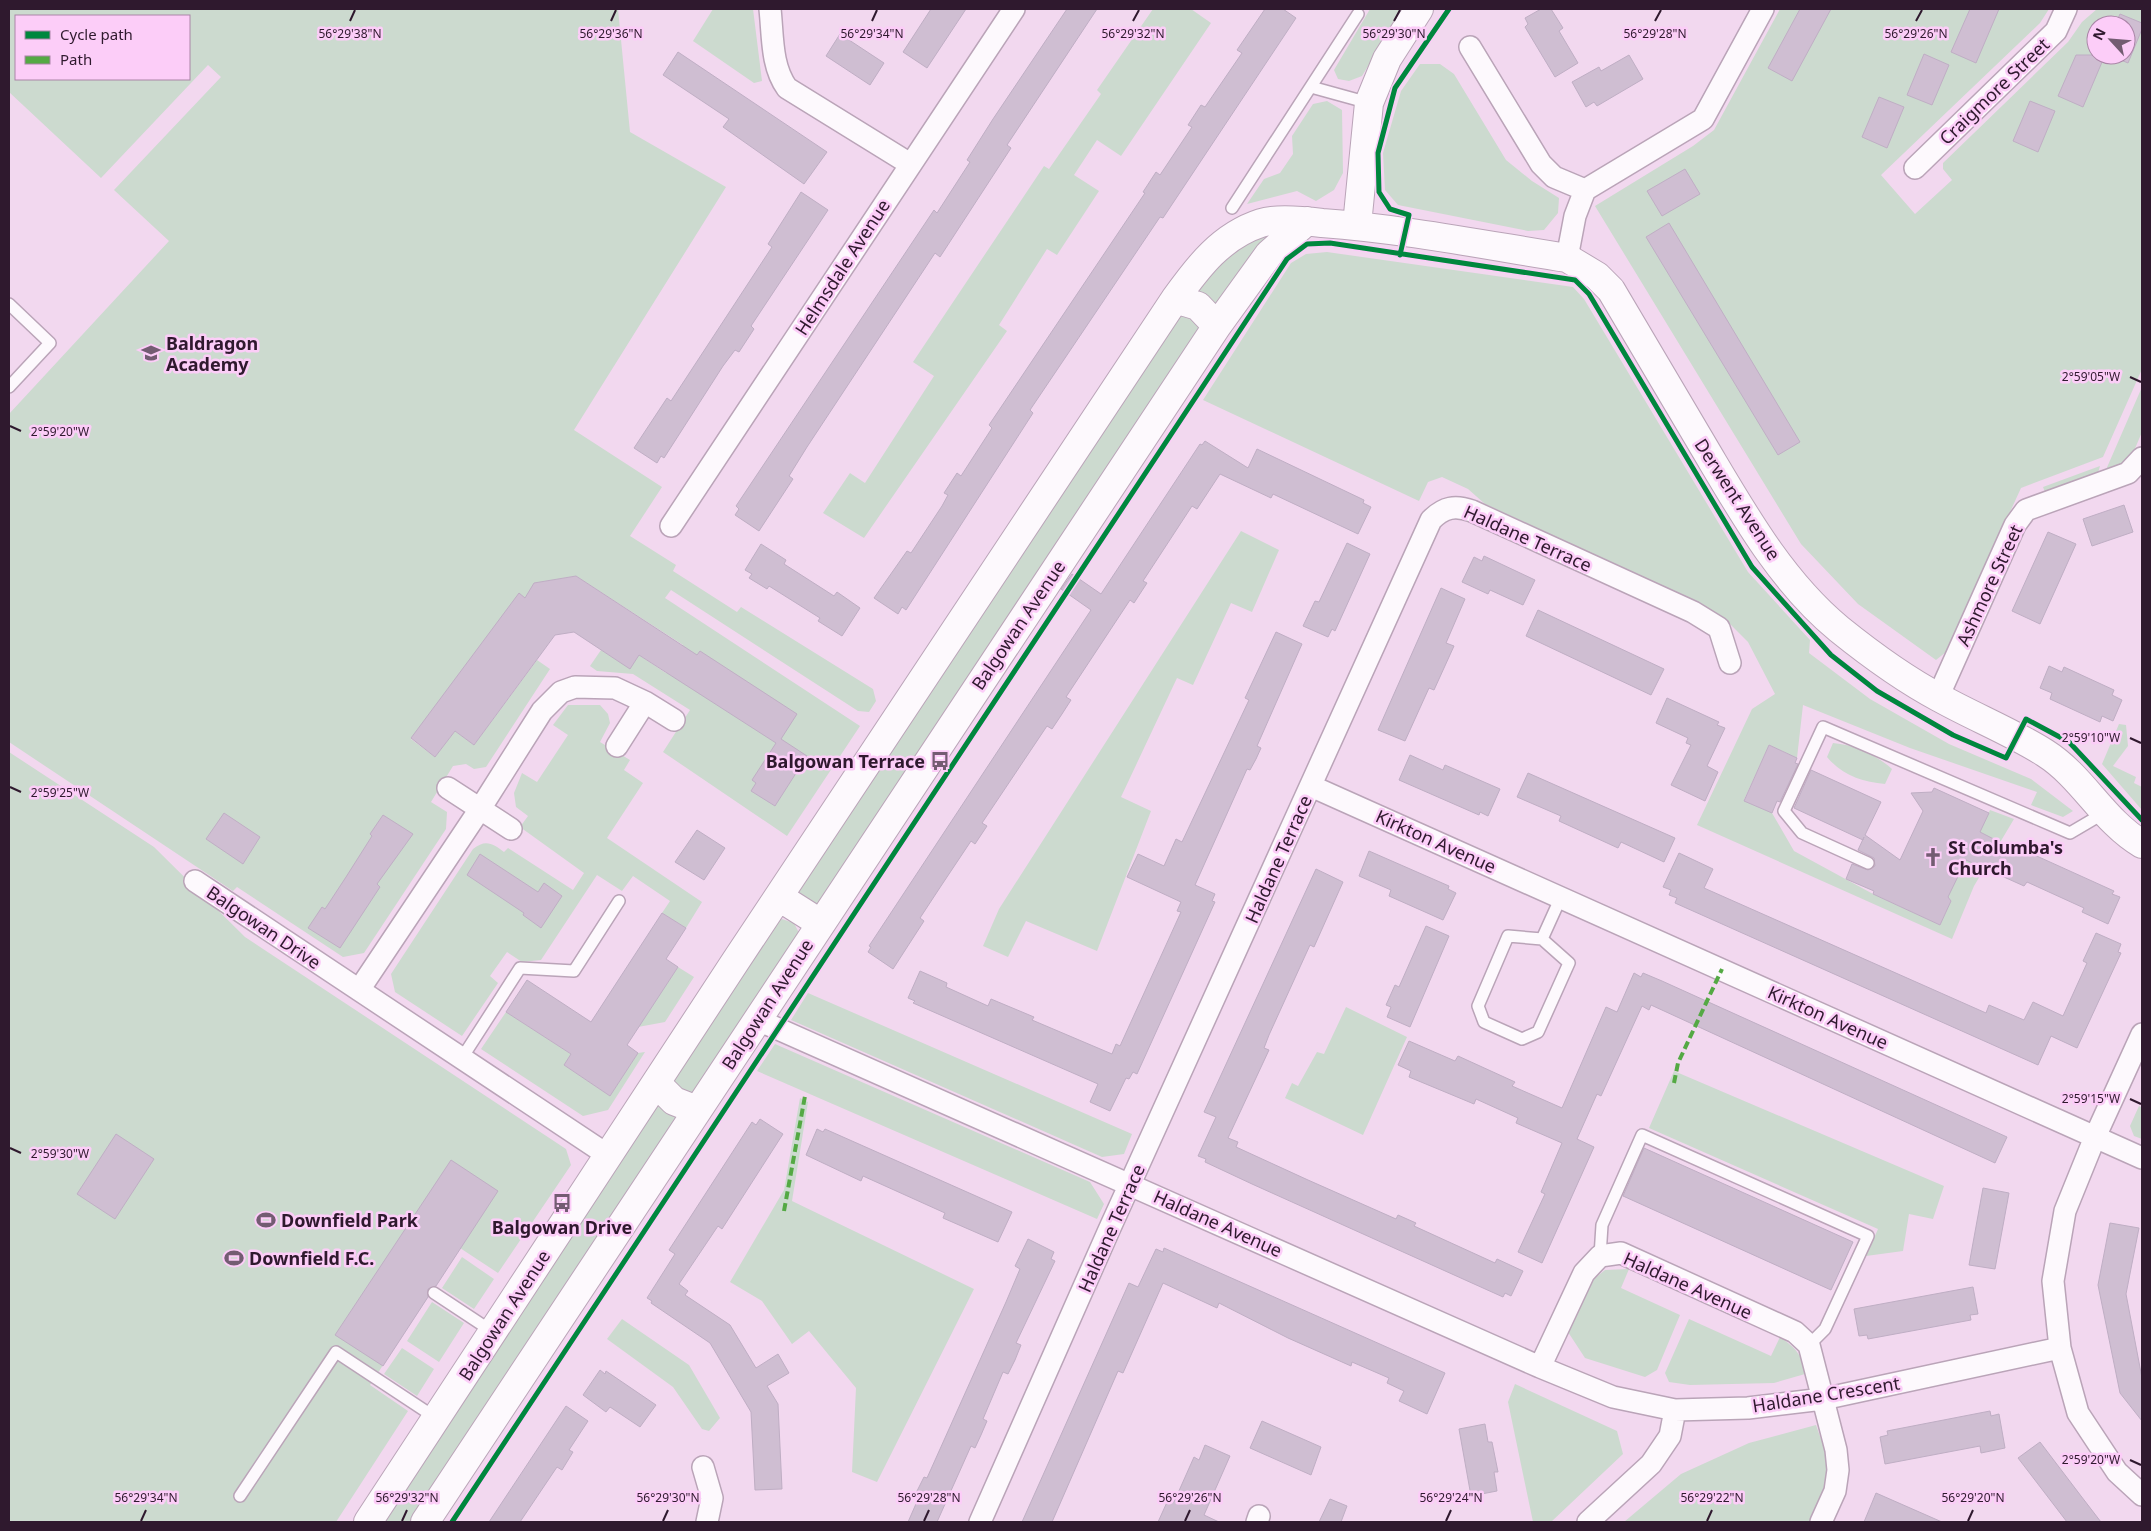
<svg xmlns="http://www.w3.org/2000/svg" width="2151" height="1531" font-family="'Noto Sans',sans-serif">
  <style>
    .green { fill: #ccdacf; fill-rule: evenodd }
    .building { fill: #cfbed2; stroke: #bfaec4 }
    .lines { fill: none; stroke-linecap: round; stroke-linejoin: round }
    .lane-casing { stroke: #baa4b8; stroke-width: 14 }
    .street-casing { stroke: #baa4b8; stroke-width: 24 }
    .secondary-casing { stroke: #baa4b8; stroke-width: 30 }
    .lane { stroke: #fdf9fd; stroke-width: 11 }
    .street { stroke: #fdf9fd; stroke-width: 21 }
    .secondary { stroke: #fdf9fd; stroke-width: 28 }
    .quiet { stroke: #54a944; stroke-width: 4; stroke-dasharray: 8 4; stroke-linecap: butt }
    .cycleway-casing { stroke: #fccdf8; stroke-width: 8 }
    .cycleway { stroke: #00873e; stroke-width: 5 }
    .ticks { fill: none; stroke: #2f192e; stroke-width: 2 }
    .labels { text-anchor: middle; dominant-baseline: central; stroke-width: 5; stroke-linejoin: round; paint-order: stroke }
    .street-label { font-size: 18px; fill: #2f192e; stroke: #fccdf8 }
    .poi-label { font-size: 18px; font-weight: bold; fill: #2f192e; stroke: #fccdf8; text-anchor: start }
    .ticks-label { font-size: 12px; text-anchor: middle; fill: #2f192e; stroke: #fccdf8; stroke-width: 5; stroke-linejoin: round; paint-order: stroke }
  </style>
  <rect width="100%" height="100%" fill="#f2d8ef"/>
  <path class="green" d="M9 9H618L630 132 726 187 574 430 662 487 630 536 676 565 673 571 737 612 741 607 873 689 876 701 869 712 858 711 671 590 665 598 860 726 787 836 663 752 690 710 633 674 597 671 590 666 601 650 630 668 639 655 666 673 683 645 576 576 535 583 525 598 519 594 411 739 435 757 455 731 474 745 537 660 550 669 486 767 474 769 466 764 453 766 431 802 447 812 446 829 364 953 343 957 237 887 233 891 9 742V414L169 241 114 190 221 77 208 65 101 178 9 92ZM16 16H189V79H16Z
    M713 9H753L762 81 754 83 693 41Z
    M1153 9H1191L1211 23 1121 156 1097 140 1074 175 1099 191 1057 255 1047 249 999 325 1007 331 864 538 823 513 850 473 865 483 934 376 913 362 1044 166 1049 169 1101 94 1097 90Z
    M1370 9H1403L1362 76 1349 81 1338 79 1334 70Z
    M1780 9H2049L2040 23 1881 175 1915 214 1952 180 1943 169V163L2068 42 2082 22 2097 9H2142V369L2103 457 2021 488 1946 652 1936 660 1858 604 1801 544 1595 206 1693 146 1714 130ZM2096 25H2126V55H2096Z
    M1420 64H1440L1454 74 1506 160 1532 181 1559 198 1558 213 1544 230 1528 231 1398 205 1385 190 1383 153 1401 91Z
    M1327 101 1342 110 1343 173 1334 190 1316 201 1297 191 1247 204 1264 179 1280 173 1293 154 1292 136 1313 104Z
    M1275 228 1277 235 1216 312 1187 294 1211 261Z
    M1327 252 1573 287 1584 299 1748 572 1810 640 1809 653 1870 699 1949 744 2031 779 2073 811 2063 817 2031 805 2037 792 1910 748 1803 705 1797 758 1769 745 1744 800 1772 813 1794 851 1873 894 1940 925 1951 901 1946 894 1957 878 1990 810 2014 819 1974 886 1952 939 1697 825 1752 709 1775 694 1748 642 1724 618 1697 602 1485 504 1468 489 1442 477 1428 482 1419 501 1203 400 1291 263 1306 254Z
    M1186 311 1203 324 825 904 811 907 799 898 797 885 1176 313Z
    M2142 387V432L2131 458 2105 472Z
    M2100 466 2098 473 2045 492 2043 487Z
    M1241 531 1279 550 1252 612 1231 603 1193 685 1177 678 1121 797 1151 811 1097 951 1026 921 1008 957 983 946 999 909Z
    M568 705H600L608 714 610 723 600 742 630 760 624 770 643 783 607 838 702 902 686 928 662 913 670 901 633 876 622 891 597 875 541 960 522 962 507 952 490 976 498 983 462 1036 395 992 391 974 473 849C485 839 493 843 504 852L508 848 573 890 584 873 520 827 528 816 516 807 514 793 522 773 537 782 568 735 553 725Z
    M2119 724 2126 725 2128 746 2113 766 2136 777 2134 783 2142 787V810L2102 764Z
    M1833 743C1855 745 1875 754 1892 769L1885 784C1862 782 1842 775 1827 757Z
    M9 752 154 847 245 937 566 1149 571 1165 498 1273 460 1248 370 1385 408 1411 336 1522H9Z
    M782 919 794 923 799 933 692 1097 677 1094 671 1081 770 924Z
    M678 967 694 977 665 1022 638 1027Z
    M808 993 1132 1134 1124 1154 1102 1157 791 1020Z
    M1346 1007 1407 1037 1363 1135 1285 1098 1292 1083 1298 1086 1317 1052 1324 1054Z
    M506 1012 571 1054 564 1065 610 1096 638 1053 645 1052 608 1110 583 1116 481 1049Z
    M775 1044 1090 1182 1104 1204 1097 1219 757 1071Z
    M1674 1071 1944 1186 1933 1219 1909 1214 1903 1251 1866 1256 1878 1229 1649 1128Z
    M658 1096 686 1115 416 1522H376Z
    M800 1098 808 1102 792 1201 974 1289 877 1482 852 1472 856 1388 809 1331 792 1344 762 1301 730 1282 784 1190Z
    M2139 1106 2142 1108V1139L2134 1136 2130 1126Z
    M462 1257 494 1279 474 1309 442 1288Z
    M1629 1269 1621 1288 1680 1315 1657 1370 1645 1377 1585 1358 1568 1332 1590 1282 1605 1270Z
    M432 1302 464 1323 439 1362 407 1341Z
    M622 1319 689 1365 720 1418 709 1431 702 1429 673 1387 607 1339Z
    M1689 1319 1771 1356 1780 1337C1796 1348 1803 1356 1805 1374L1774 1383 1690 1385 1669 1382 1665 1373Z
    M402 1348 434 1369 417 1396 384 1374Z
    M1515 1384 1617 1431 1623 1454 1551 1522H1533L1508 1402Z
    M1816 1425 1828 1459 1827 1484 1810 1522H1624L1681 1474 1749 1443Z"/>
  <path class="building" d="M931 9H966L927 68 903 52Z
    M1067 9H1097L1007 145 1011 148 940 257 935 253 807 447 789 476 793 479 759 531 735 515 739 509 736 506 934 210 937 213 970 162 967 160 993 119Z
    M1265 9H1283L1296 18 1163 218 1160 217 1030 410 1033 413 906 610 902 607 898 614 874 598 907 551 911 553 942 506 948 495 944 493 957 473 961 476 992 428 989 425 1145 193 1143 192 1156 172 1160 175 1192 127 1188 125 1201 105 1205 107 1242 53 1237 50Z
    M1541 9H1551L1563 28 1559 31 1578 63 1555 77 1525 27 1528 24 1525 18Z
    M1800 9H1831L1792 81 1768 68Z
    M1970 9H1999L1976 63 1951 52Z
    M2120 14 2142 23V29L2128 63 2109 55H2126V25H2115Z
    M840 34 884 63 870 85 826 56Z
    M678 52 827 152 804 184 723 127 729 119 663 75Z
    M1924 54 1949 65 1932 105 1907 95Z
    M1629 55 1643 79 1597 106 1594 102 1586 107 1572 82 1599 67 1601 71Z
    M2076 55H2105L2083 107 2058 96Z
    M1879 97 1904 107 1887 148 1862 137Z
    M2030 101 2055 111 2038 152 2013 141Z
    M1685 169 1700 194 1662 216 1647 191Z
    M801 192 828 210 751 326 754 329 739 352 735 350 723 366 664 458 661 456 657 463 634 448 667 398 671 401 772 247 768 244Z
    M1669 223 1800 442 1778 455 1646 237Z
    M1205 441 1248 468 1257 449 1364 500 1363 503 1371 507 1358 534 1273 494 1271 498 1220 474 1197 509 1192 506 1143 581 1147 583 1134 603 1130 600 1066 697 1071 700 1062 714 1052 729 1047 726 982 823 987 826 975 844 971 841 941 886 920 918 924 921 893 969 868 952 871 947 869 946 1091 610 1061 589 1072 574 1101 594 1200 444 1202 445Z
    M2124 505 2133 532 2092 546 2083 519Z
    M2048 532 2076 544 2040 624 2012 611Z
    M1347 543 1370 554 1335 631 1332 629 1328 637 1303 626 1315 601 1319 602Z
    M761 544 786 560 784 564 834 596 837 592 860 608 842 636 818 621 820 618 769 586 767 589 749 578 752 574 745 570Z
    M1484 556 1535 580 1523 605 1490 590 1488 594 1462 582 1474 557 1482 561Z
    M576 576 697 655 700 651 797 714 781 739 807 756 775 806 751 791 756 783 752 780 776 743 639 655 630 669 574 632 555 635 474 745 455 731 435 757 411 738 519 593 525 598 534 583Z
    M1441 588 1465 599 1446 643 1454 646 1434 690 1429 688 1405 741 1378 730Z
    M1538 610 1664 669 1651 695 1526 636Z
    M1276 632 1302 644 1257 746 1261 748 1256 759 1250 770 1247 769 1195 885 1215 894 1212 901 1215 902 1137 1074 1133 1072 1129 1079 1126 1078 1110 1111 1090 1102 1098 1084 913 1003 915 1001 908 998 920 971 947 983 946 987 988 1006 991 999 1034 1017 1032 1020 1112 1054 1116 1044 1120 1046 1181 912 1177 911 1181 902 1127 877 1138 854 1164 866 1176 839 1182 842 1249 700 1245 698Z
    M2049 666 2062 672 2064 667 2114 690 2112 695 2122 700 2113 721 2102 716 2100 722 2050 699 2052 693 2040 688Z
    M1667 698 1719 722 1717 725 1725 728 1707 766 1718 772 1705 801 1671 785 1691 745 1686 743 1688 738 1656 723Z
    M1769 745 1797 758 1795 763 1798 764 1780 802 1777 801 1772 813 1744 801Z
    M1410 755 1443 770 1445 765 1500 789 1488 816 1480 812 1479 815 1399 780Z
    M1811 770 1881 802 1865 835 1900 860 1923 811 1911 793 1932 792 1934 788 1989 813 1980 832 2017 851 2019 848 2114 891 2112 894 2120 897 2108 924 2082 912 2084 908 2027 882 2024 886 1966 860 1948 897 1951 901 1940 925 1873 894 1874 891 1846 879 1852 864 1868 870 1875 866 1874 858 1858 850 1864 837 1863 840 1794 808Z
    M1528 773 1675 838 1664 862 1621 842 1618 848 1559 821 1561 816 1517 797Z
    M224 813 260 837 243 864 206 839Z
    M383 815 413 834 377 884 380 887 340 948 308 928 322 907 325 909 346 877 372 836 370 834Z
    M697 830 725 848 704 880 675 862Z
    M1369 851 1449 886 1448 889 1456 893 1443 920 1389 896 1391 890 1359 876Z
    M1679 853 1713 869 1704 888 1986 1013 1989 1005 2024 1020 2033 1002 2063 1016 2087 963 2083 961 2096 933 2121 944 2118 952 2121 953 2077 1048 2051 1036 2038 1065 1675 903 1677 898 1669 895 1671 890 1663 887Z
    M480 854 538 892 544 883 562 896 541 928 523 915 524 913 467 875Z
    M1316 869 1343 882 1314 947 1310 945 1269 1035 1264 1048 1269 1050 1228 1138 1238 1142 1236 1147 1308 1180 1396 1219 1398 1215 1416 1223 1414 1226 1495 1263 1497 1259 1523 1271 1511 1296 1505 1293 1503 1297 1252 1184 1205 1162 1206 1159 1198 1156 1216 1117 1204 1112Z
    M662 913 686 928 666 959 678 967 627 1045 638 1053 610 1096 564 1065 571 1054 506 1012 527 980 591 1022Z
    M1426 926 1449 936 1410 1027 1387 1017 1391 1007 1386 1005 1395 985 1399 987Z
    M1634 973 1641 977 1643 973 1662 981 2007 1137 1995 1163 1651 1005 1649 1010 1642 1006 1601 1096 1597 1094 1577 1139 1594 1147 1542 1263 1518 1252 1545 1194 1541 1192 1562 1143 1516 1123 1518 1118 1476 1099 1474 1104 1409 1077 1411 1071 1398 1065 1409 1041 1455 1061 1458 1056 1515 1082 1512 1086 1562 1108 1606 1007 1617 1012Z
    M760 1119 783 1134 722 1229 718 1226 679 1284 688 1291 685 1295 730 1325 756 1368 778 1354 789 1373 767 1386 778 1404 782 1489 755 1490 751 1412 710 1343 651 1303 652 1301 647 1298 675 1254 669 1250 752 1122 756 1125Z
    M817 1129 823 1132 825 1129 1012 1212 998 1242 943 1218 945 1213 863 1176 861 1181 806 1155Z
    M116 1134 154 1159 115 1219 77 1194Z
    M1644 1148 1853 1242 1831 1290 1623 1196Z
    M451 1160 498 1191 436 1286 428 1289V1297L383 1366 335 1335Z
    M1983 1188 2009 1193 1995 1269 1969 1265Z
    M2110 1223 2139 1228 2126 1294 2142 1378V1421L2120 1393 2098 1285Z
    M1028 1239 1054 1252 1051 1259 1055 1261 1016 1343 1021 1345 1015 1360 1008 1374 1003 1372 983 1419 987 1421 981 1435 975 1448 971 1446 937 1522H908L919 1497 915 1495 924 1477 927 1478 1006 1302 1020 1269 1015 1266Z
    M1164 1248 1445 1373 1427 1414 1399 1401 1404 1391 1387 1383 1389 1378 1352 1362 1351 1366 1288 1338 1219 1303 1217 1308 1163 1283 1123 1373 1118 1371 1052 1522H1022L1129 1283 1138 1287 1156 1249 1163 1252Z
    M1973 1287 1978 1314 1970 1315 1971 1320 1868 1339 1867 1335 1859 1336 1854 1309Z
    M600 1370 605 1374 606 1371 656 1405 640 1427 610 1407 606 1412 583 1395Z
    M566 1406 588 1421 569 1450 573 1452 562 1470 557 1467 520 1522H489Z
    M1990 1411 1991 1416 1999 1414 2005 1448 1981 1453 1980 1446 1885 1464 1880 1437 1888 1435 1887 1431Z
    M1262 1421 1321 1447 1311 1475 1250 1448Z
    M1485 1424 1488 1442H1492L1498 1472H1494L1497 1491 1471 1496 1459 1429Z
    M2040 1442 2081 1496 2101 1522H2067L2041 1488 2018 1458Z
    M1205 1445 1230 1456 1204 1515 1219 1522H1158L1168 1500 1174 1502 1194 1457 1199 1460Z
    M1876 1493 1942 1522H1864Z
    M1330 1499 1347 1506 1341 1522H1319Z"/>
  <g class="lines">
    <g class="lane-casing">
      <path id="lane" d="M1311 87 1369 103
        M1232 208 1358 14
        M9 304 50 343 9 387
        M1868 863 1802 833 1784 811 1823 727 2070 833 2104 813
        M1542 939 1508 936 1478 1006 1484 1022 1522 1039 1538 1032 1569 963 1542 939 1561 897
        M462 1058 520 968 574 971 619 901
        M1600 1256 1602 1225 1642 1135 1868 1236 1825 1329 1809 1345
        M434 1293 493 1332
        M240 1496 336 1352 436 1418"/>
    </g>
    <g class="street-casing">
      <path id="street" d="M770 9C773 36 771 66 787 88L910 164
        M1470 47 1541 164 1554 177 1585 190 1575 216 1567 258
        M1915 168 2056 31 2066 9
        M1585 190 1703 119 1763 9
        M671 526 1014 9
        M1938 697 2015 525 2026 510 2128 473 2142 458
        M617 746 645 702
        M1311 786 2142 1158
        M448 788 511 829
        M195 881 609 1156
        M359 990 480 809 542 711 561 692 575 687 615 688 645 702 674 720
        M758 1020 1540 1367 1613 1397 1675 1410
        M2142 1034 2095 1137 2065 1211 2053 1281 2060 1348 2078 1413 2117 1472 2142 1495
        M1540 1367 1584 1273 1600 1256 1621 1253 1795 1332 1809 1345 1836 1450 1838 1470 1835 1491 1821 1522
        M703 1467 712 1498 707 1522
        M980 1522 1109 1230 1431 520C1444 507 1455 505 1472 511L1693 612 1719 628 1730 663
        M1257 1522 1259 1516
        M1588 1522 1651 1464 1670 1436 1675 1410 1748 1408 1823 1399 2060 1348"/>
    </g>
    <g class="secondary-casing">
      <path id="secondary" d="M1357 225 1369 103 1387 59 1419 9
        M1175 299 1198 306 1217 326
        M779 897 820 923
        M657 1084 674 1101 697 1110
        M368 1522 735 962 1175 299C1198 267 1221 236 1261 223 1276 218 1306 221 1322 223 1404 229 1485 245 1567 258L1597 276 1611 290C1642 343 1674 396 1705 449 1743 513 1781 581 1839 629 1870 654 1904 679 1940 698 1974 717 2012 732 2045 753 2083 777 2103 821 2142 844
        M425 1522 1217 326 1269 254 1307 221"/>
    </g>
    <use href="#lane" class="lane"/>
    <use href="#street" class="street"/>
    <use href="#secondary" class="secondary"/>
    <path class="quiet" d="M1674 1083 1678 1063 1722 969
      M784 1211 805 1096"/>
    <g class="cycleway-casing">
      <path id="cycleway" d="M1400 255 1409 215 1390 209 1379 192 1378 153 1395 88 1449 9
        M452 1522 1287 259 1307 244 1330 243 1575 280 1589 294 1752 567 1831 655 1877 691 1953 735 2006 758 2026 719 2069 742 2142 820"/>
    </g>
    <use href="#cycleway" class="cycleway"/>
  </g>
  <path class="ticks" d="M350 21 355 10M611 21 616 10M872 21 877 10M1133 21 1139 10M1394 21 1400 10M1655 21 1661 10M1916 21 1922 10M2130 377 2141 382M10 426 21 431M2130 738 2141 743M10 787 21 792M2130 1099 2141 1104M10 1148 21 1153M2130 1460 2141 1465M141 1521 146 1510M402 1521 407 1510M663 1521 668 1510M924 1521 929 1510M1185 1521 1190 1510M1446 1521 1451 1510M1707 1521 1712 1510M1968 1521 1973 1510"/>
  <defs>
    <g id="school-bare" transform="scale(1.5)"><path d="M0-5L7-2L0 1L-7-2ZM-4 1L0 2.5L4 1V4Q0 6-4 4Z" fill="#735c72" stroke="#fccdf8" stroke-width="2.5" paint-order="stroke"/></g>
    <g id="bus-bare" transform="scale(1.5)"><path d="M-5-6H5V4H4V6H2V4H-2V6H-4V4H-5ZM-3.5-4V0h7V-4ZM-3.5 1.2v1.5H-2V1.2ZM2 1.2v1.5H3.5V1.2Z" fill="#735c72" stroke="#fccdf8" stroke-width="2.5" paint-order="stroke"/></g>
    <g id="church-bare" transform="scale(1.5)"><path d="M-1.2-6h2.4v3.5h3.3v2.4h-3.3V6h-2.4V-.1h-3.3v-2.4h3.3Z" fill="#735c72" stroke="#fccdf8" stroke-width="2.5" paint-order="stroke"/></g>
    <g id="stadium-bare" transform="scale(1.5)"><path d="M0-5a6.5 5 0 1 0 0 10a6.5 5 0 1 0 0-10ZM-3.5-1.8h7v3.6h-7Z" fill="#735c72" stroke="#fccdf8" stroke-width="2.5" paint-order="stroke"/></g>
  </defs>
  <g fill-rule="evenodd">
    <use href="#school-bare" x="151" y="353"/>
    <use href="#bus-bare" x="940" y="761"/>
    <use href="#church-bare" x="1933" y="857"/>
    <use href="#bus-bare" x="562" y="1203"/>
    <use href="#stadium-bare" x="266" y="1220"/>
    <use href="#stadium-bare" x="234" y="1258"/>
  </g>
  <g class="labels">
    <g class="street-label">
      <text transform="translate(1994 91) rotate(-44)">Craigmore Street</text>
      <text transform="translate(842 267) rotate(-57)">Helmsdale Avenue</text>
      <text transform="translate(1738 499) rotate(57)">Derwent Avenue</text>
      <text transform="translate(1528 538) rotate(24)">Haldane Terrace</text>
      <text transform="translate(1989 585) rotate(-65)">Ashmore Street</text>
      <text transform="translate(1018 625) rotate(-56)">Balgowan Avenue</text>
      <text transform="translate(1436 841) rotate(24)">Kirkton Avenue</text>
      <text transform="translate(1278 859) rotate(-66)">Haldane Terrace</text>
      <text transform="translate(264 927) rotate(34)">Balgowan Drive</text>
      <text transform="translate(767 1004) rotate(-57)">Balgowan Avenue</text>
      <text transform="translate(1828 1017) rotate(24)">Kirkton Avenue</text>
      <text transform="translate(1218 1223) rotate(24)">Haldane Avenue</text>
      <text transform="translate(1111 1228) rotate(-66)">Haldane Terrace</text>
      <text transform="translate(1688 1285) rotate(24)">Haldane Avenue</text>
      <text transform="translate(504 1315) rotate(-57)">Balgowan Avenue</text>
      <text transform="translate(1826 1394) rotate(-9)">Haldane Crescent</text>
    </g>
    <g class="poi-label">
      <text x="166" y="343">Baldragon<tspan x="166" dy="21">Academy</tspan></text>
      <text x="925" y="761" text-anchor="end">Balgowan Terrace</text>
      <text x="1948" y="847">St Columba's<tspan x="1948" dy="21">Church</tspan></text>
      <text x="281" y="1220">Downfield Park</text>
      <text x="562" y="1227" text-anchor="middle">Balgowan Drive</text>
      <text x="249" y="1258">Downfield F.C.</text>
    </g>
  </g>
  <g class="ticks-label">
    <text x="350" y="38">56°29'38"N</text>
    <text x="611" y="38">56°29'36"N</text>
    <text x="872" y="38">56°29'34"N</text>
    <text x="1133" y="38">56°29'32"N</text>
    <text x="1394" y="38">56°29'30"N</text>
    <text x="1655" y="38">56°29'28"N</text>
    <text x="1916" y="38">56°29'26"N</text>
    <text x="2091" y="381">2°59'05"W</text>
    <text x="60" y="436">2°59'20"W</text>
    <text x="2091" y="742">2°59'10"W</text>
    <text x="60" y="797">2°59'25"W</text>
    <text x="2091" y="1103">2°59'15"W</text>
    <text x="60" y="1158">2°59'30"W</text>
    <text x="2091" y="1464">2°59'20"W</text>
    <text x="146" y="1502">56°29'34"N</text>
    <text x="407" y="1502">56°29'32"N</text>
    <text x="668" y="1502">56°29'30"N</text>
    <text x="929" y="1502">56°29'28"N</text>
    <text x="1190" y="1502">56°29'26"N</text>
    <text x="1451" y="1502">56°29'24"N</text>
    <text x="1712" y="1502">56°29'22"N</text>
    <text x="1973" y="1502">56°29'20"N</text>
  </g>
  <rect width="2151" height="1531" fill="none" stroke="#2f192e" stroke-width="20"/>
  <rect x="15" y="15" width="175" height="65" fill="#fccdf8" stroke="#aa85a7"/>
  <rect x="25" y="31" width="25" height="8" fill="#00873e" stroke="#aa85a7"/>
  <text x="60" y="40" font-size="15" fill="#2f192e">Cycle path</text>
  <rect x="25" y="56" width="25" height="8" fill="#54a944" stroke="#aa85a7"/>
  <text x="60" y="65" font-size="15" fill="#2f192e">Path</text>
  <g transform="translate(2111 40) rotate(296)"><circle r="24" fill="#fccdf8" stroke="#aa85a7"/>
  <path d="M0-4L9 19L0 12L-9 19Z" fill="#735c72"/>
  <text y="-8" font-size="14" font-weight="bold" text-anchor="middle" fill="#2f192e">N</text>
  </g>
</svg>
